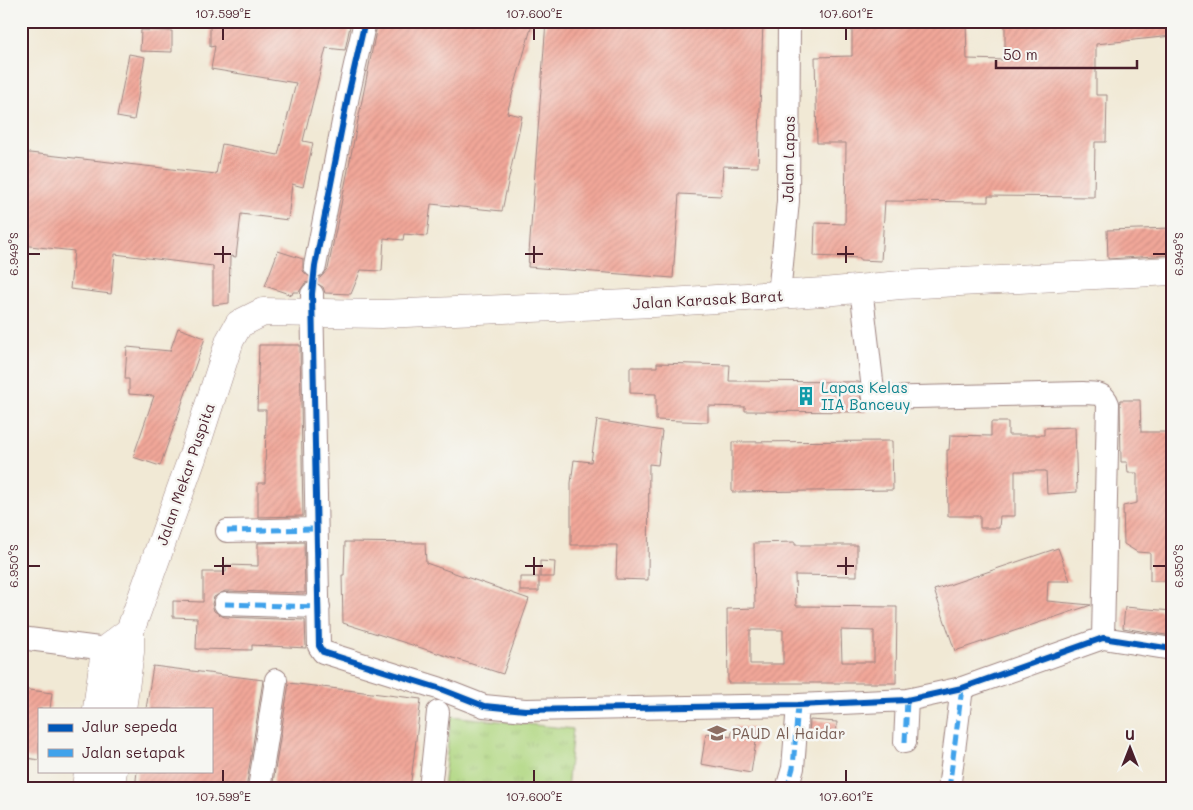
<svg xmlns="http://www.w3.org/2000/svg" width="1193" height="810" font-family="Mali,sans-serif">
  <style>
    .grass { fill: url(#grass-tufts); stroke: #7d7b56 }
    .building { fill: url(#building-hatch); fill-rule: evenodd }
    .lines { fill: none; stroke-linecap: round; stroke-linejoin: round }
    .minor-casing { stroke: #9e8480; stroke-width: 24 }
    .tertiary-casing { stroke: #9e8480; stroke-width: 29 }
    .minor { stroke: #fff; stroke-width: 22 }
    .tertiary { stroke: #fff; stroke-width: 28 }
    .quiet { stroke: #40a2eb; stroke-width: 5; stroke-dasharray: 10 5; stroke-linecap: butt }
    .cycleway-casing { stroke: #f6f6f2; stroke-width: 9 }
    .cycleway { stroke: #0057b8; stroke-width: 6 }
    .ticks { fill: none; stroke: #4a1f2b; stroke-width: 2 }
    .labels { text-anchor: middle; dominant-baseline: central; stroke-width: 5; stroke-linejoin: round; paint-order: stroke }
    .street-label { font-size: 15px; fill: #4a1f2b; stroke: #f6f6f2 }
    .culture-label { font-size: 15px; fill: #0d838f; stroke: #f6f6f2; text-anchor: start }
    .education-label { font-size: 15px; fill: #785e54; stroke: #f6f6f2; text-anchor: start }
    .neatline { fill: none; stroke: #4a1f2b; stroke-width: 2 }
    .ticks-label { font-size: 12px; text-anchor: middle; fill: #4a1f2b }
  </style>
  <defs>
    <pattern id="grass-tufts" width="24" height="20" patternUnits="userSpaceOnUse" patternTransform="scale(1.25)"><rect width="24" height="20" fill="#b0d781"/><path d="M3 7l-1-3M5 7V3M7 7l1-3M15 17l-1-3M17 17v-4M19 17l1-3" fill="none" stroke="#99b870"/></pattern>
    <pattern id="building-hatch" width="6" height="6" patternUnits="userSpaceOnUse" patternTransform="scale(1.25)"><rect width="6" height="6" fill="#f1a799"/><path d="M-1 1l2-2M0 6l6-6M5 7l2-2" fill="none" stroke="#d08f84"/></pattern>
  </defs>
  <rect width="100%" height="100%" fill="#f6f6f2"/>
  <filter id="ink" filterUnits="userSpaceOnUse"><feTurbulence type="fractalNoise" baseFrequency=".02" numOctaves="2"/><feDisplacementMap in="SourceGraphic" scale="10" xChannelSelector="R" yChannelSelector="G"/><feConvolveMatrix kernelMatrix="1 2 1 2 8 2 1 2 1" color-interpolation-filters="sRGB"/></filter>
  <filter id="wash" filterUnits="userSpaceOnUse"><feTurbulence type="fractalNoise" baseFrequency=".0096" numOctaves="4" result="noise"/><feDisplacementMap in="SourceGraphic" scale="20" xChannelSelector="R" yChannelSelector="G"/><feGaussianBlur stdDeviation="1.12" result="paint"/><feColorMatrix in="noise" values="0 0 0 0 0 0 0 0 0 0 0 0 0 0 0 0 0 1.4 0 .05"/><feComposite in="paint" operator="in"/></filter>
  <g filter="url(#wash)">
    <rect width="100%" height="100%" fill="#f1e9d5"/>
    <path class="grass" d="M451 716 573 729 567 789H443Z"/>
    <g id="blocks">
      <path class="building" d="M210 21H351L345 50 326 48 303 141 313 143 303 187 292 184 288 220 241 214 236 257 230 256 229 303 213 305V266L115 254 111 294 70 289 74 251 21 245V152L216 174 222 144 278 155 296 83 211 69 215 46 210 47Z
        M378 21H533L507 113 522 116 502 211 431 204 427 236 404 234 403 240 384 238 382 271 361 270 351 294 325 293 323 287 312 281 305 283 299 292H293L292 295 265 286 278 251 303 259V271L312 279 320 278 328 269Z
        M546 21H763L758 167 723 166 721 196 679 194 673 278 528 267Z
        M852 21H966L967 59 1005 60V22L1111 23V21H1172V36L1096 44V95H1107L1106 142H1095L1094 197 988 196V202L885 201 881 261 860 260V258L814 256 815 223 845 224 846 143H817L815 57 852 56Z
        M141 30 172 31V52L140 51Z
        M129 54 145 57 134 120 117 117Z
        M1172 228V255L1108 259 1107 230Z
        M178 328 205 338 160 466 133 457 154 396 129 394V379H125L127 347 170 351Z
        M259 345H300L303 516 258 517V483H265L266 410H257Z
        M657 363 730 365 729 381 859 382 861 400 867 412 745 411V407L708 406V422L656 420V394L630 393V367H657Z
        M1120 400H1140L1141 432H1172V581H1150V553L1137 552 1124 544 1123 506 1137 503V473H1128L1127 462H1121Z
        M597 420 662 431 658 465 649 464 648 580 616 579 617 545H571V483L574 460 591 462Z
        M991 422H1008V435H1044V428L1075 427 1077 492 1047 494 1046 471H1015V516H1000L999 528H980V516H948L947 450H949L950 435 991 436Z
        M892 441 893 490 732 492V442Z
        M304 542 305 593 225 591 214 597 212 604 214 611 224 617 305 620 306 648 252 645V650L196 649 197 618 173 617V601L203 602V572H226V565L258 566V543Z
        M345 542 425 543 426 563 529 599 503 674 343 623 342 575H344Z
        M795 542V545H857V576L795 575 796 606 897 607 896 683H728L727 609 755 608 754 543ZM750 630H783V664H750ZM841 630 874 631V662H842Z
        M1058 548 1070 581H1048L1047 601 1091 605 955 651 934 590Z
        M540 561 555 562 554 577H540Z
        M520 577H539V591H520Z
        M1125 607 1172 611V636L1123 628Z
        M153 666 263 680 246 789H135L137 771H211V709H146Z
        M289 683 421 699 410 789H272Z
        M21 689 52 693 50 709H39V760L21 757Z
        M810 720 837 722 836 739 809 737Z
        M733 726 758 729 751 773 701 764 706 733 731 737Z"/>
    </g>
  </g>
  <g filter="url(#ink)">
    <use href="#blocks" fill-opacity="0" stroke="#9e8480" stroke-width="1"/>
    <g class="lines">
      <g class="minor-casing">
        <path id="minor" d="M315 266 348 96 365 21
          M861 288 874 398 1083 393C1095 394 1104 392 1108 404L1103 638
          M312 294 319 646 323 652 438 688 484 706 525 710 798 705 907 700 962 688 1103 638 1172 649
          M779 295 788 201 789 21
          M227 531 316 529
          M225 604 319 607
          M21 638 122 651
          M905 742 907 700
          M259 789 276 680
          M430 789 438 712
          M787 789 793 768 798 705
          M949 789 962 688"/>
      </g>
      <g class="tertiary-casing">
        <path id="tertiary" d="M97 709 105 650 130 631
          M122 709 130 652V631L192 458 230 340 239 324 263 312 381 314 654 303 823 292 901 285 1172 271
          M86 789 88 771
          M110 789 113 771"/>
      </g>
      <use href="#minor" class="minor"/>
      <use href="#tertiary" class="tertiary"/>
      <path class="quiet" d="M227 531 316 529
        M225 604 319 607
        M905 742 907 700
        M787 789 793 768 798 705
        M949 789 962 688"/>
      <g class="cycleway-casing">
        <path id="cycleway" d="M365 21 348 96 315 266 312 294 319 646 323 652 438 688 484 706 525 710 798 705 907 700 962 688 1103 638 1172 649"/>
      </g>
      <use href="#cycleway" class="cycleway"/>
    </g>
  </g>
  <path class="ticks" d="M223 28V40M534 28V40M846 28V40M223 246V263M534 246V263M846 246V263M28 254H40M214 254H231M525 254H543M837 254H854M1153 254H1166M223 557V575M534 557V575M846 557V575M28 566H40M214 566H231M525 566H543M837 566H854M1153 566H1166M223 770V782M534 770V782M846 770V782"/>
  <defs>
    <g id="building-bare" transform="scale(1.5)"><path d="M-4-6H4V6H1V3H-1V6H-4ZM-2.5-4.3h1.7v1.8h-1.7ZM.8-4.3h1.7v1.8H.8ZM-2.5-1h1.7V.8h-1.7ZM.8-1h1.7V.8H.8Z" fill="#0f9aa8" stroke="#f6f6f2" stroke-width="2.5" paint-order="stroke"/></g>
    <g id="school-bare" transform="scale(1.5)"><path d="M0-5L7-2L0 1L-7-2ZM-4 1L0 2.5L4 1V4Q0 6-4 4Z" fill="#8d6e63" stroke="#f6f6f2" stroke-width="2.5" paint-order="stroke"/></g>
  </defs>
  <g fill-rule="evenodd">
    <use href="#building-bare" x="806" y="396"/>
    <use href="#school-bare" x="717" y="733"/>
  </g>
  <g class="labels">
    <g class="street-label">
      <text transform="translate(788 159) rotate(-89)">Jalan Lapas</text>
      <text transform="translate(708 299) rotate(-3)">Jalan Karasak Barat</text>
      <text transform="translate(185 474) rotate(-71)">Jalan Mekar Puspita</text>
    </g>
    <g class="culture-label">
      <text x="821" y="387">Lapas Kelas<tspan x="821" dy="17">IIA Banceuy</tspan></text>
    </g>
    <g class="education-label">
      <text x="732" y="733">PAUD Al Haidar</text>
    </g>
  </g>
  <rect width="1193" height="810" fill="none" stroke="#f6f6f2" stroke-width="55"/>
  <rect x="38" y="708" width="175" height="65" fill="#f6f6f2" stroke="#b1a0a2"/>
  <rect x="48" y="724" width="25" height="8" fill="#0057b8" stroke="#b1a0a2"/>
  <text x="82" y="732" font-size="15" fill="#4a1f2b">Jalur sepeda</text>
  <rect x="48" y="749" width="25" height="8" fill="#40a2eb" stroke="#b1a0a2"/>
  <text x="82" y="758" font-size="15" fill="#4a1f2b">Jalan setapak</text>
  <g transform="translate(1130 748)" stroke="#f6f6f2" stroke-width="4" paint-order="stroke">
  <path d="M0-4L9 19L0 12L-9 19Z" fill="#4a1f2b"/>
  <text y="-8" font-size="14" font-weight="bold" text-anchor="middle" fill="#4a1f2b">U</text>
  </g>
  <path d="M996 60v8h141v-8" fill="none" stroke="#4a1f2b" stroke-width="2.5"/>
  <text x="1003" y="60" font-size="15" fill="#4a1f2b" stroke="#f6f6f2" stroke-width="4" paint-order="stroke">50 m</text>
  <rect x="28" y="28" width="1138" height="754" class="neatline"/>
  <g class="ticks-label">
    <text x="223" y="18">107.599°E</text>
    <text x="534" y="18">107.600°E</text>
    <text x="846" y="18">107.601°E</text>
    <text transform="translate(14 254) rotate(-90)" y="4">6.949°S</text>
    <text transform="translate(1179 254) rotate(-90)" y="4">6.949°S</text>
    <text transform="translate(14 566) rotate(-90)" y="4">6.950°S</text>
    <text transform="translate(1179 566) rotate(-90)" y="4">6.950°S</text>
    <text x="223" y="801">107.599°E</text>
    <text x="534" y="801">107.600°E</text>
    <text x="846" y="801">107.601°E</text>
  </g>
</svg>
